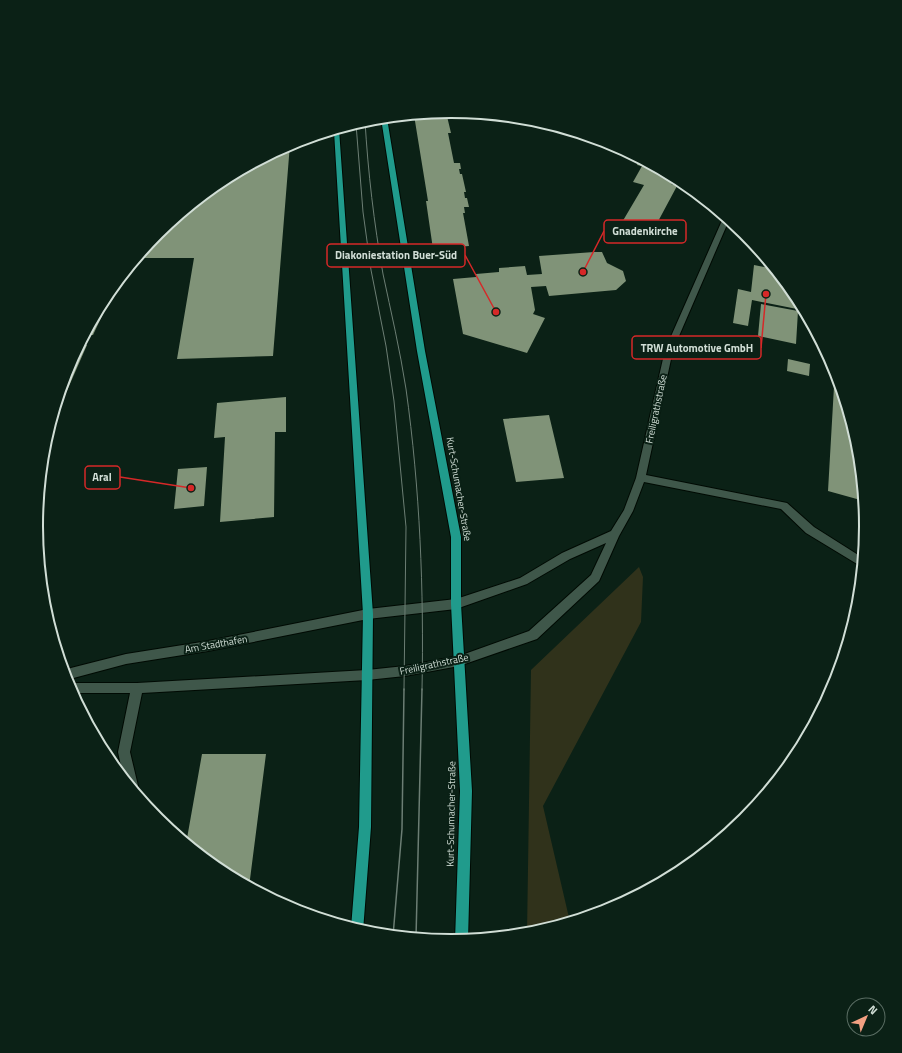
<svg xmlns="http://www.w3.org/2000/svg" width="902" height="1053" font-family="'Titillium Web',sans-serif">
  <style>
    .green { fill: #30321b }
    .building { fill: #809378 }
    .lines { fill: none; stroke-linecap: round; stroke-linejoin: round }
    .minor-casing { stroke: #000a03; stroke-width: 2 }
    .major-casing { stroke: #000a03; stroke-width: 2 }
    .minor { fill: #3f574a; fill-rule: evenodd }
    .major { fill: #209b8c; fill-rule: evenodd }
    .tram-far1 { stroke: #6c7e74; stroke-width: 1 }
    .tram { stroke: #6c7e74; stroke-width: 1.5 }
    .labels { text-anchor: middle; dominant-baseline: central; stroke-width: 4; stroke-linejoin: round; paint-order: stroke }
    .street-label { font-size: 10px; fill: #d1ded6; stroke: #0b2116 }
    .rim { fill: none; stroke: #d1ded6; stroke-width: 2 }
    .leader { fill: none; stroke: #d62828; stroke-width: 1.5 }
    .callout-dot { fill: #d62828; stroke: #0b2116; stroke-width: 1.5 }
    .callout { fill: #0b2116; stroke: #d62828; stroke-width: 1.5 }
    .callout-label { font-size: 11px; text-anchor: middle; font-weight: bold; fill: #d1ded6 }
  </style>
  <rect width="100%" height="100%" fill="#0b2116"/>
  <path class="green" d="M639 567 643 577 641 622 543 806 570 922 527 934 531 670Z"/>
  <path class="building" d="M446 112 451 133H448L454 163H460L461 169H459L460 174H462L466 192H464L465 198H467L469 207H464L465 213H463L469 246 433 249 426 201H428L414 115Z
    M461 112 482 115 462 116Z
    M290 144 273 356 177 359 194 258H137L158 233 221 181Z
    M640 159 674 178 671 184 677 186 647 242 609 230 614 222 621 224 644 185 633 182 642 166 637 165Z
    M594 252H602L607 263 623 271 626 281 616 290 549 296 546 286 531 287 535 310 533 314 545 318 527 353 463 334 453 279 476 277V274L499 272V268L525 266 527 275 542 274 539 256Z
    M754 265 774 269 796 296 798 300 797 309 752 300 748 326 733 323 738 289 751 292Z
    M105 298 110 299 93 335H85Z
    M761 304 798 311 796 344 758 336Z
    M80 345H87L48 434 68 367Z
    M788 359 810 364 809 376 787 371Z
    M835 369 858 446 864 501 828 491Z
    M286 397V432H275L274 517 220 522 225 437 214 438 217 403Z
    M549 415 564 478 516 482 503 419Z
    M207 467 204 506 174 509 178 469Z
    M202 754H266L249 887 220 871 186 844Z"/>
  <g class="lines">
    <g class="minor-casing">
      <path id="minor" d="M724 216 729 220 673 350 646 475 787 503 814 527 863 558 862 567 806 533 781 509 644 482 633 511 619 536 599 581 537 639 459 666 405 676 367 680 142 693 130 752 139 790 137 795 124 780 118 752 130 693H72L67 683H137L367 670 405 666 459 656 529 631 591 575 606 543 570 559 527 584 456 609 368 619 208 651 126 664 66 680 63 670 126 654 208 641 368 609 456 599 520 578 562 553 611 531 624 510 636 478 665 350Z"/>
    </g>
    <g class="major-casing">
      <path id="major" d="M381 118H387L425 351 461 537V604L472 791 468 940 455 941 460 791 451 604V537L417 351Z
        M339 129 373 614 371 827 363 931 351 928 359 827 363 614 334 131Z"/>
    </g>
    <use href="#minor" class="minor"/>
    <use href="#major" class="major"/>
    <path class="tram-far1" d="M365 121C368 172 374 223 383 274 391 312 400 350 406 389 420 489 424 590 422 690
      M356 124 363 212 371 270 386 346 394 401 406 527 404 690"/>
    <path class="tram" d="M393 936 402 829 404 689
      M416 938 422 689"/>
  </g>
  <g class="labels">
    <g class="street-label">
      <text transform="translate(656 409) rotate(-78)">Freiligrathstraße</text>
      <text transform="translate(459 489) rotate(80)">Kurt-Schumacher-Straße</text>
      <text transform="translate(216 644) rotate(-10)">Am Stadthafen</text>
      <text transform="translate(434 664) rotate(-12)">Freiligrathstraße</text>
      <text transform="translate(451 814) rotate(-89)">Kurt-Schumacher-Straße</text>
    </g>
  </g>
  <path d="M0 0H902V1053H0ZM43 526a408 408 0 1 1 816 0a408 408 0 1 1-816 0Z" fill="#0b2116" fill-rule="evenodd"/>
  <path class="rim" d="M43 526a408 408 0 1 1 816 0a408 408 0 1 1-816 0Z"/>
  <path class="leader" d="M583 272L604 231M496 312L465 255M766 294L761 348M191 488L120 477"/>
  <g class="callout-dot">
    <circle cx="583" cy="272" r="4"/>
    <circle cx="496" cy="312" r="4"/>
    <circle cx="766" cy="294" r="4"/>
    <circle cx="191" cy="488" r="4"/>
  </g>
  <g class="callout">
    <rect x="604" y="220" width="82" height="23" rx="4"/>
    <rect x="327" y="244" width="138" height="23" rx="4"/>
    <rect x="632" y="336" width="129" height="23" rx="4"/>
    <rect x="85" y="466" width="35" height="23" rx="4"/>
  </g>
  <g class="callout-label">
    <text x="645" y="235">Gnadenkirche</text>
    <text x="396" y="259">Diakoniestation Buer-Süd</text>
    <text x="697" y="352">TRW Automotive GmbH</text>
    <text x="102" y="481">Aral</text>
  </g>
  <g transform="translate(866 1017) rotate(44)"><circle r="19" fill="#0b2116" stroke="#5a6d63"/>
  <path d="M0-3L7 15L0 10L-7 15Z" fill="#f3a082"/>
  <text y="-6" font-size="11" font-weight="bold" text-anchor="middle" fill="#d1ded6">N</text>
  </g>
</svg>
